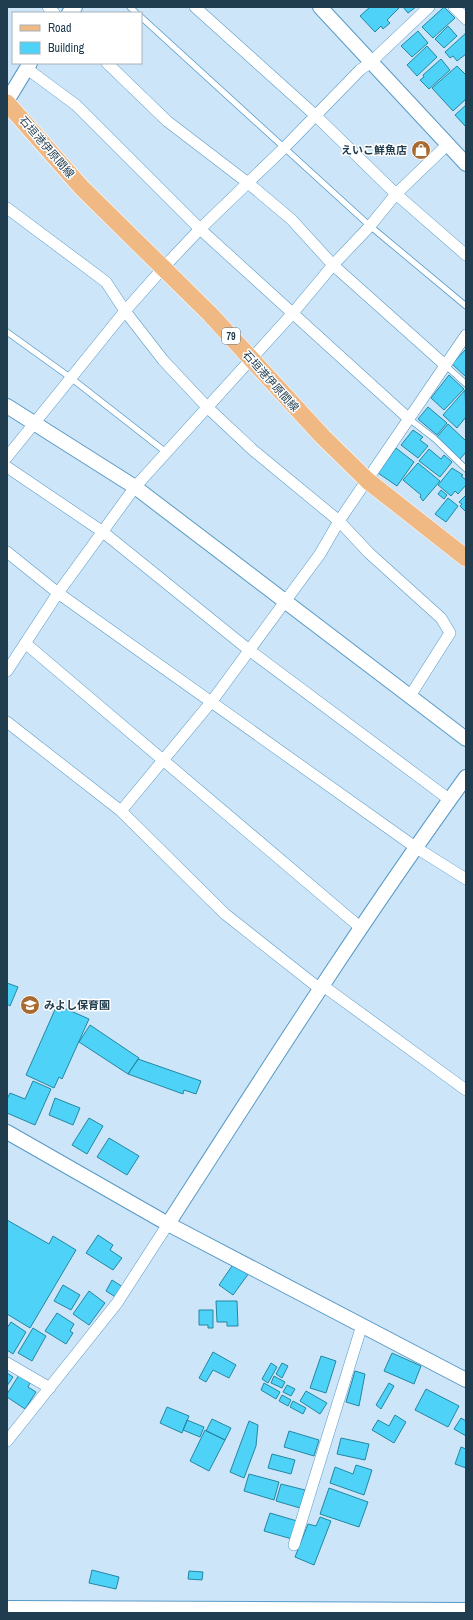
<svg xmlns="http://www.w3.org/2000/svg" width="473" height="1620" font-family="'Archivo Narrow','Noto Sans JP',sans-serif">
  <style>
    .building { fill: #4ed2f7; stroke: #2487a2 }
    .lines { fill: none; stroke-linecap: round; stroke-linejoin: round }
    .service-casing { stroke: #589ac7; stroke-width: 7 }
    .minor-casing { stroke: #589ac7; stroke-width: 12 }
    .tertiary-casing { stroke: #589ac7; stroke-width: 16 }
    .primary-casing { stroke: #fff; stroke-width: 18 }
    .service { stroke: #fff; stroke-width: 5.5 }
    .minor { stroke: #fff; stroke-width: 11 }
    .tertiary { stroke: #fff; stroke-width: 14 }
    .primary { stroke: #f0b984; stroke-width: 17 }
    .labels { text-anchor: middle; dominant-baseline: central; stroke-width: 3; stroke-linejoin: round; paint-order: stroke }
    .shield { fill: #fff; stroke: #637684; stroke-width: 1 }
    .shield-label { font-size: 10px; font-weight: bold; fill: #203c4f }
    .street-label { font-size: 11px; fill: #203c4f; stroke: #fff }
    .poi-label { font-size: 11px; font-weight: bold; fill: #203c4f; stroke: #fff; text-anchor: end }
  </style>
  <rect width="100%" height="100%" fill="#cce5f9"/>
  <path class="building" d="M370 7H400L387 20 390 23 383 29 381 26 375 32 360 16Z
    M403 7H416L408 13Z
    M444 7 455 18 433 38 422 27Z
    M448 26 457 36 444 48 435 39Z
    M418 31 428 43 412 57 401 46Z
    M466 33V54L457 61 453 56 450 58 445 52Z
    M427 46 437 57 417 76 407 65Z
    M441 59 450 70 429 89 420 80 424 77 423 75Z
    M457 66 466 75V99L453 111 432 88Z
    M466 105V127L455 115Z
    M466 349V377L452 364Z
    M449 375 464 389 444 410 431 398Z
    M465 390 466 417 457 428 443 415Z
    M428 407 447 423 437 435 418 419Z
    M448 424 466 441V452L460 459 437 437Z
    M413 430 423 437 420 440 428 446 418 458 401 445Z
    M396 448 414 462 397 486 378 473Z
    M429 449 441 459 444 455 452 462 440 477 419 461Z
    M418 463 440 481 423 501 420 497 421 495 403 480Z
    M452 468 463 475 461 476 466 480V485L458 494 455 491 451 496 438 485Z
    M441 490 447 495 444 499 438 494Z
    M466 495V512L460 506 462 504 459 502Z
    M448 498 458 506 446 522 435 514Z
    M7 983 18 987 10 1006 7 1004Z
    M57 1005 89 1019 62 1079 59 1077 54 1088 26 1075Z
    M90 1025 139 1058 128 1074 79 1042Z
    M138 1059 201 1081 196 1094 184 1090 183 1094 128 1074Z
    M33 1081 51 1089 35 1125 7 1113V1099L10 1093 25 1099Z
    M55 1098 80 1108 73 1125 49 1115Z
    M89 1118 103 1126 87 1154 72 1145Z
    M109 1138 139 1156 127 1175 97 1157Z
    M7 1220 49 1244 53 1236 76 1250 30 1328 7 1314Z
    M98 1235 113 1245 110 1250 122 1258 113 1270 86 1253Z
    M234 1263 249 1273 233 1295 219 1285Z
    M112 1280 123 1287 117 1298 106 1291Z
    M63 1285 80 1295 71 1310 54 1301Z
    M89 1291 105 1303 89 1325 73 1314Z
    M216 1301H237L238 1326H227V1322H217Z
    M199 1310H213V1328H208V1325H199Z
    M57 1313 74 1324 70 1331 73 1333 66 1344 45 1331Z
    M11 1322 26 1332 13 1354 7 1350V1328Z
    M33 1328 46 1336 32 1361 18 1353Z
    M213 1352 236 1365 229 1378 213 1370 206 1382 199 1378Z
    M392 1353 421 1366 414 1384 384 1371Z
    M321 1356 336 1361 326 1393 310 1388Z
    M271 1363 277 1367 268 1383 262 1379Z
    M282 1363 288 1366 282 1378 276 1374Z
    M355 1371 365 1374 359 1406 346 1402Z
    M7 1373 13 1377 7 1386Z
    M19 1375 30 1383 28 1387 36 1392 25 1409 7 1397V1394Z
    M274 1376 285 1382 282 1388 271 1383Z
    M264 1383 280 1392 276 1399 261 1390Z
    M389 1383 394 1386 381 1409 376 1405Z
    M287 1385 295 1389 291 1396 283 1392Z
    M426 1389 459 1406 448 1427 415 1410Z
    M306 1391 327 1403 320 1414 300 1401Z
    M282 1395 291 1400 288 1406 279 1401Z
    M293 1401 306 1408 303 1414 290 1407Z
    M167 1407 189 1416 182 1433 160 1423Z
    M395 1415 406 1422 394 1443 372 1430 378 1420 389 1426Z
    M461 1418 466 1421V1436L454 1429Z
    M212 1419 231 1428 225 1440 206 1431Z
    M187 1420 204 1427 200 1437 183 1430Z
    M249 1421 258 1425 256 1446 244 1478 230 1472Z
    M205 1430 225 1440 209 1471 190 1461Z
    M289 1431 319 1440 314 1456 284 1447Z
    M341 1438 369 1444 365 1460 337 1454Z
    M461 1447 466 1449V1468L455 1464Z
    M272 1454 295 1460 291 1474 268 1468Z
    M356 1465 372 1470 364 1495 330 1483 335 1467 353 1474Z
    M249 1474 279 1482 274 1500 244 1491Z
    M281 1484 305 1490 300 1508 276 1501Z
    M329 1488 368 1502 359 1527 320 1514Z
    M270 1513 297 1521 292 1539 264 1531Z
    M320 1517 331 1521 314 1565 295 1557 308 1524 316 1526Z
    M92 1570 119 1577 116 1589 89 1583Z
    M189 1571 203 1572 202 1580 188 1579Z"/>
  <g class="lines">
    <g class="service-casing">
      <path id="service" d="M130 7 136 13
        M141 17 370 226 466 306
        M7 332 71 378 167 453
        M445 365 466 384
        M408 418 435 439 466 469"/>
    </g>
    <g class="minor-casing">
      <path id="minor" d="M48 7 54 13
        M195 7 315 115 396 194 466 255
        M454 7 466 19
        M107 63 167 121 248 183 291 219 333 265 445 365
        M26 68 76 105 200 229 408 418
        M7 208 106 282 125 311 163 360 207 407 254 451 339 521 369 553 441 618 450 633 410 696
        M7 457 125 311 164 267 200 229 284 148 360 70 371 62 429 7
        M7 467 103 532 249 650 450 800
        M7 552 58 593 415 847 466 879
        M25 643 361 928
        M7 671 58 593 135 487 292 314 333 265 370 226 396 194 447 145
        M7 722 121 811 225 914 320 989
        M121 811 212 701 320 554 339 521 466 335
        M322 985 466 1090
        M7 1363 50 1388
        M7 1441 117 1303 168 1224
        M294 1545 362 1325"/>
    </g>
    <g class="tertiary-casing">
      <path id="tertiary" d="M320 7 466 164
        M69 13 75 7
        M7 101 30 63
        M7 406 135 487 466 739
        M7 1132 168 1224 466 1380
        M168 1224C265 1073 361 922 466 777
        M7 1608 466 1610"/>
    </g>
    <g class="primary-casing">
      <path id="primary" d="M7 103 82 188 210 314 323 437 368 481 466 558"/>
    </g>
    <use href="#service" class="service"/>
    <use href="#minor" class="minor"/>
    <use href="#tertiary" class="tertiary"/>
    <use href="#primary" class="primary"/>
  </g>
  <defs>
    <g id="shop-disc" transform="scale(1)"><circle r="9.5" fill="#a86a30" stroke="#fff"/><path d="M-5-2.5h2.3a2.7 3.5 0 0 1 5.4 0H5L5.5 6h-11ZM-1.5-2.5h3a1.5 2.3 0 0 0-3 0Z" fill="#fff"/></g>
    <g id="school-disc" transform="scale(1)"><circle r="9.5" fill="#a86a30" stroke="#fff"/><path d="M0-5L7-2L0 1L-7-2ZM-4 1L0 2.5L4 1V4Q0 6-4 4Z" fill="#fff"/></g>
  </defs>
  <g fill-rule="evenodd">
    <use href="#shop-disc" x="421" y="150"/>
    <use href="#school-disc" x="30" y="1005"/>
  </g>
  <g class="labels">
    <rect class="shield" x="222" y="328" width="18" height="16" rx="3"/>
    <g class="shield-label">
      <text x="231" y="336">79</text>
    </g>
    <g class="street-label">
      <text transform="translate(47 147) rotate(49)">石垣港伊原間線</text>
      <text transform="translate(271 381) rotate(48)">石垣港伊原間線</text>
    </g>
    <g class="poi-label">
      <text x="407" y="150">えいこ鮮魚店</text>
      <text x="44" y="1005" text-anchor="start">みよし保育園</text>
    </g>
  </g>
  <rect width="473" height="1620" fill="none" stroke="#203c4f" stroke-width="16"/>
  <rect x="12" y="12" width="130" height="52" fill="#ffffff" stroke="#a6b1b9"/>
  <rect x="20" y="25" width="20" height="6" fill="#f0b984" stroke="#a6b1b9"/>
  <text x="48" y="32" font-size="12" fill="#203c4f">Road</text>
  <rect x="20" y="42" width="20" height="12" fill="#4ed2f7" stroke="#a6b1b9"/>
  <text x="48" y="52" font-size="12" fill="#203c4f">Building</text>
</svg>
